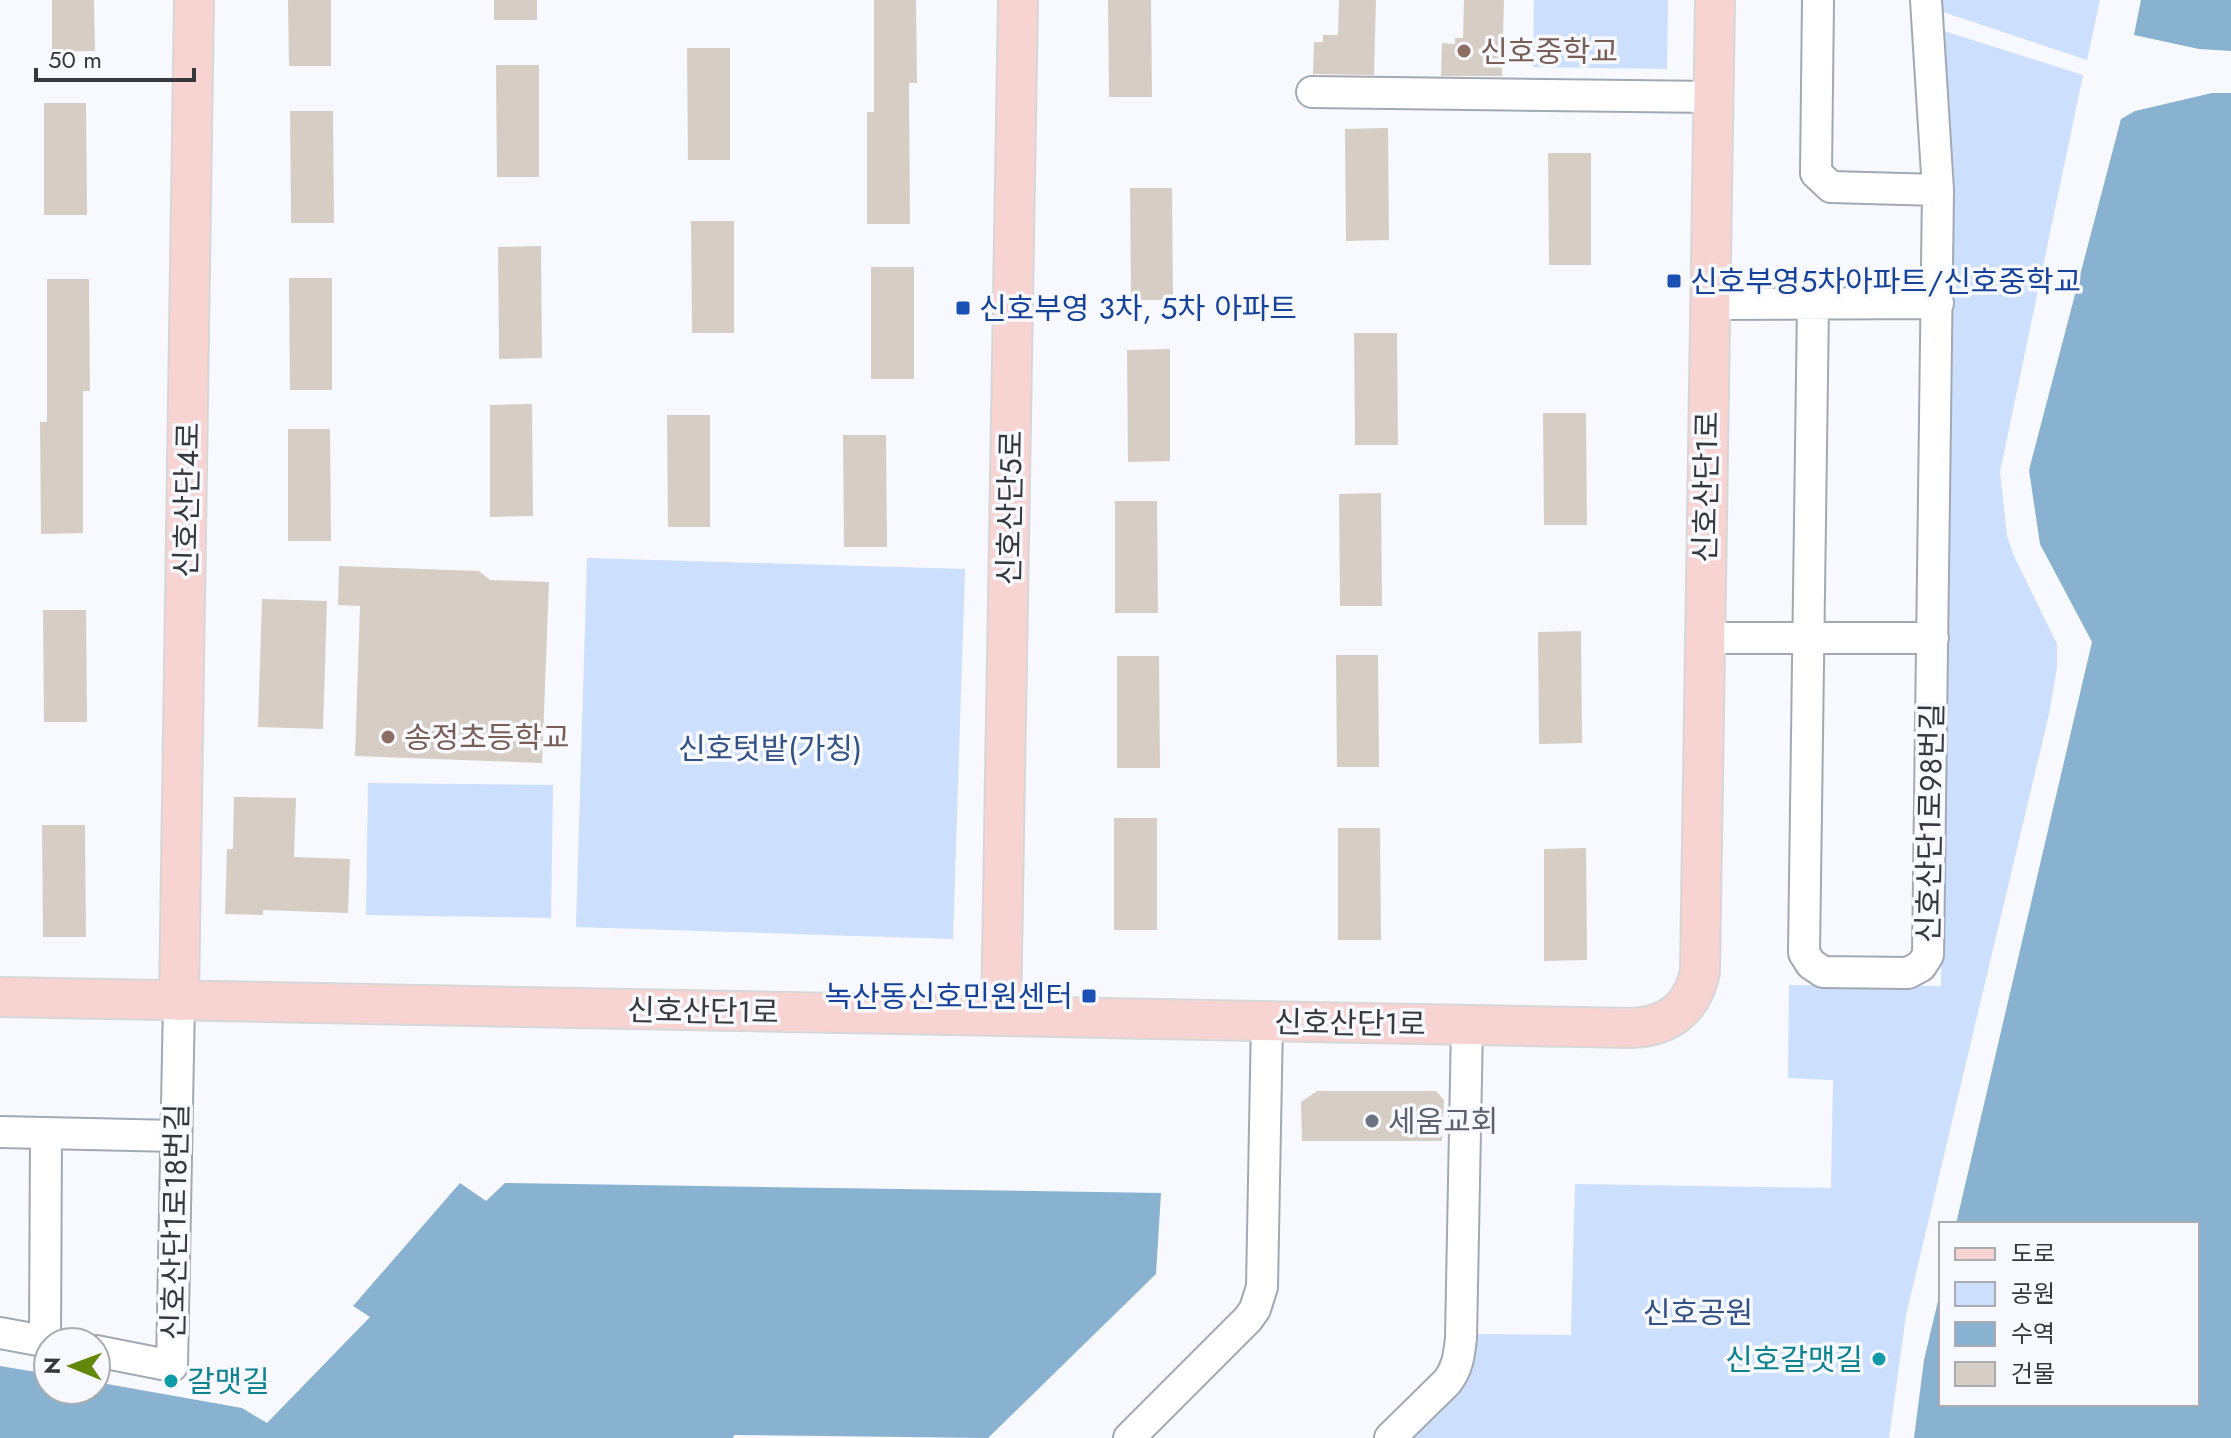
<svg xmlns="http://www.w3.org/2000/svg" width="2231" height="1438" font-family="Jost,'Noto Sans KR',sans-serif">
  <style>
    .green { fill: #ccdffd }
    .water { fill: #88b2d0 }
    .building { fill: #d6cdc4 }
    .lines { fill: none; stroke-linecap: round; stroke-linejoin: round }
    .minor-casing { stroke: #a2a9b2; stroke-width: 34 }
    .major-casing { stroke: #d7d7d8; stroke-width: 42 }
    .minor { stroke: #fff; stroke-width: 30 }
    .major { stroke: #f7d4d1; stroke-width: 38 }
    .education-dot { fill: #8d6e63; stroke: #f7f9fe; stroke-width: 3 }
    .transit-dot { fill: #1a4fb4; stroke: #f7f9fe; stroke-width: 3 }
    .worship-dot { fill: #6b7280; stroke: #f7f9fe; stroke-width: 3 }
    .culture-dot { fill: #0f9aa8; stroke: #f7f9fe; stroke-width: 3 }
    .labels { text-anchor: middle; dominant-baseline: central; stroke-width: 7; stroke-linejoin: round; paint-order: stroke }
    .education-label { font-size: 30px; fill: #785e54; stroke: #f7f9fe; text-anchor: start }
    .transit-label { font-size: 30px; fill: #164399; stroke: #f7f9fe; text-anchor: start }
    .street-label { font-size: 30px; fill: #35383c; stroke: #f7f9fe }
    .park-label { font-size: 30px; fill: #325285; stroke: #f7f9fe }
    .worship-label { font-size: 30px; fill: #5b616d; stroke: #f7f9fe; text-anchor: start }
    .culture-label { font-size: 30px; fill: #0d838f; stroke: #f7f9fe; text-anchor: end }
  </style>
  <rect width="100%" height="100%" fill="#f7f9fe"/>
  <path class="green" d="M1534 0H1668L1667 69 1533 67Z
    M1939 0H2100L2087 60 1940 11Z
    M1941 30 2083 75 2000 472 2007 536 2014 556 2057 644V667L2049 714 1906 1315 1889 1438H1409L1473 1334 1571 1335 1575 1184 1831 1188 1833 1080 1788 1078 1789 985 1941 986 1952 306Z
    M587 558 965 569 953 939 576 927Z
    M368 783 553 785 551 918 366 915Z"/>
  <path class="water" d="M2141 0H2231V51L2199 49 2134 35Z
    M2212 93H2231V1438H1914L1924 1360 1941 1288V1404H2197V1224H1956L2092 642 2040 544 2029 470 2121 119 2135 111Z
    M460 1183 486 1201 505 1183 1161 1193 1156 1274 988 1438 734 1435 733 1438H0V1366L48 1374V1390H96V1382L242 1408 267 1423 370 1317 353 1306Z"/>
  <path class="building" d="M52 0H94L95 51 52 52Z
    M288 0H331V66H289Z
    M494 0H537V20H494Z
    M874 0H916L917 83H909L910 224H867V112H874Z
    M1108 0H1151L1152 97H1109Z
    M1339 0H1376L1374 75 1313 74 1314 42H1323V35H1338Z
    M1464 0H1504L1502 76H1441L1442 43 1455 44V38H1463Z
    M687 48H730V160H688Z
    M496 65H539V177H497Z
    M44 103H86L87 215H44Z
    M290 111H333L334 223H291Z
    M1388 128 1389 240 1346 241 1345 129Z
    M1548 153H1591V265H1549Z
    M1130 188H1172L1173 300H1131Z
    M691 221H734V333H692Z
    M541 246 542 358 499 359 498 247Z
    M871 267H914V379H871Z
    M289 278H332V390H290Z
    M47 279H89L90 391H83V533L41 534 40 422H47Z
    M1354 333H1397L1398 445H1355Z
    M1170 349V461L1128 462 1127 350Z
    M532 404 533 516 490 517V405Z
    M1543 413H1586L1587 525H1544Z
    M667 415H710V527H668Z
    M288 429H330L331 541H288Z
    M843 435H886L887 547H844Z
    M1381 493 1382 606H1340L1339 494Z
    M1115 501H1157L1158 613H1115Z
    M339 566 479 571 490 580 549 582 542 763 355 756 360 606 338 605Z
    M262 599 327 601 323 729 258 727Z
    M43 610H86L87 722H44Z
    M1581 631 1582 743 1539 744 1538 632Z
    M1336 655H1378L1379 767H1337Z
    M1117 656H1159L1160 768H1117Z
    M234 797 296 798 294 857 350 859 348 913 263 910V915L225 914 227 849H233Z
    M1114 818H1157V930H1114Z
    M42 825H85L86 937H43Z
    M1338 828H1380L1381 940H1338Z
    M1586 848 1587 960 1544 961V849Z
    M1317 1091H1436L1444 1100 1442 1141H1302L1301 1102Z"/>
  <g class="lines">
    <g class="minor-casing">
      <path id="minor" d="M1818 0 1816 173 1831 187 1938 190
        M1312 92 1713 97
        M1709 304 1938 303
        M1813 304 1804 953 1811 964 1823 972 1908 973 1921 966 1928 955 1938 190 1926 0
        M1703 638H1933
        M0 1132 176 1136
        M0 1333 49 1342
        M45 1341 46 1133
        M96 1351 172 1366 179 1001
        M1129 1438 1248 1319 1255 1309 1262 1287 1267 1021
        M1390 1438 1447 1382C1458 1368 1459 1355 1461 1338L1467 1025"/>
    </g>
    <g class="major-casing">
      <path id="major" d="M0 997 1631 1028C1668 1027 1692 1009 1700 972L1715 0
        M179 1001 194 0
        M1001 1016 1018 0"/>
    </g>
    <use href="#minor" class="minor"/>
    <use href="#major" class="major"/>
  </g>
  <g class="education-dot">
    <circle cx="1464" cy="51" r="8"/>
    <circle cx="388" cy="737" r="8"/>
  </g>
  <g class="transit-dot">
    <rect x="1666" y="273" width="16" height="16" rx="4"/>
    <rect x="955" y="300" width="16" height="16" rx="4"/>
    <rect x="1081" y="988" width="16" height="16" rx="4"/>
  </g>
  <circle class="worship-dot" cx="1372" cy="1121" r="8"/>
  <g class="culture-dot">
    <circle cx="1879" cy="1359" r="8"/>
    <circle cx="171" cy="1381" r="8"/>
  </g>
  <g class="labels">
    <g class="education-label">
      <text x="1480" y="51">신호중학교</text>
      <text x="404" y="737">송정초등학교</text>
    </g>
    <g class="transit-label">
      <text x="1690" y="281">신호부영5차아파트/신호중학교</text>
      <text x="979" y="308">신호부영 3차, 5차 아파트</text>
      <text x="1073" y="996" text-anchor="end">녹산동신호민원센터</text>
    </g>
    <g class="street-label">
      <text transform="translate(1706 487) rotate(-89)">신호산단1로</text>
      <text transform="translate(187 500) rotate(-89)">신호산단4로</text>
      <text transform="translate(1010 508) rotate(-89)">신호산단5로</text>
      <text transform="translate(1930 823) rotate(-89)">신호산단1로98번길</text>
      <text transform="translate(703 1011) rotate(1)">신호산단1로</text>
      <text transform="translate(1350 1023) rotate(1)">신호산단1로</text>
      <text transform="translate(175 1222) rotate(-89)">신호산단1로18번길</text>
    </g>
    <g class="park-label">
      <text x="770" y="748">신호텃밭(가칭)</text>
      <text x="1698" y="1312">신호공원</text>
    </g>
    <g class="worship-label">
      <text x="1388" y="1121">세움교회</text>
    </g>
    <g class="culture-label">
      <text x="1863" y="1359">신호갈맷길</text>
      <text x="187" y="1381" text-anchor="start">갈맷길</text>
    </g>
  </g>
  <rect x="1939" y="1222" width="260" height="184" fill="#f7f9fe" stroke="#a9acb0" stroke-width="2"/>
  <rect x="1955" y="1248" width="40" height="12" fill="#f7d4d1" stroke="#a9acb0" stroke-width="2"/>
  <text x="2011" y="1262" font-size="24" fill="#35383c">도로</text>
  <rect x="1955" y="1282" width="40" height="24" fill="#ccdffd" stroke="#a9acb0" stroke-width="2"/>
  <text x="2011" y="1302" font-size="24" fill="#35383c">공원</text>
  <rect x="1955" y="1322" width="40" height="24" fill="#88b2d0" stroke="#a9acb0" stroke-width="2"/>
  <text x="2011" y="1342" font-size="24" fill="#35383c">수역</text>
  <rect x="1955" y="1362" width="40" height="24" fill="#d6cdc4" stroke="#a9acb0" stroke-width="2"/>
  <text x="2011" y="1382" font-size="24" fill="#35383c">건물</text>
  <g transform="translate(72 1366) rotate(271)"><circle r="38" fill="#f7f9fe" stroke="#a9acb0" stroke-width="2"/>
  <path d="M0-6L14 30L0 20L-14 30Z" fill="#62870a"/>
  <text y="-12" font-size="22" font-weight="bold" text-anchor="middle" fill="#35383c">N</text>
  </g>
  <path d="M36 68v12h158v-12" fill="none" stroke="#35383c" stroke-width="4"/>
  <text x="48" y="68" font-size="24" fill="#35383c" stroke="#f7f9fe" stroke-width="6" paint-order="stroke">50 m</text>
</svg>
